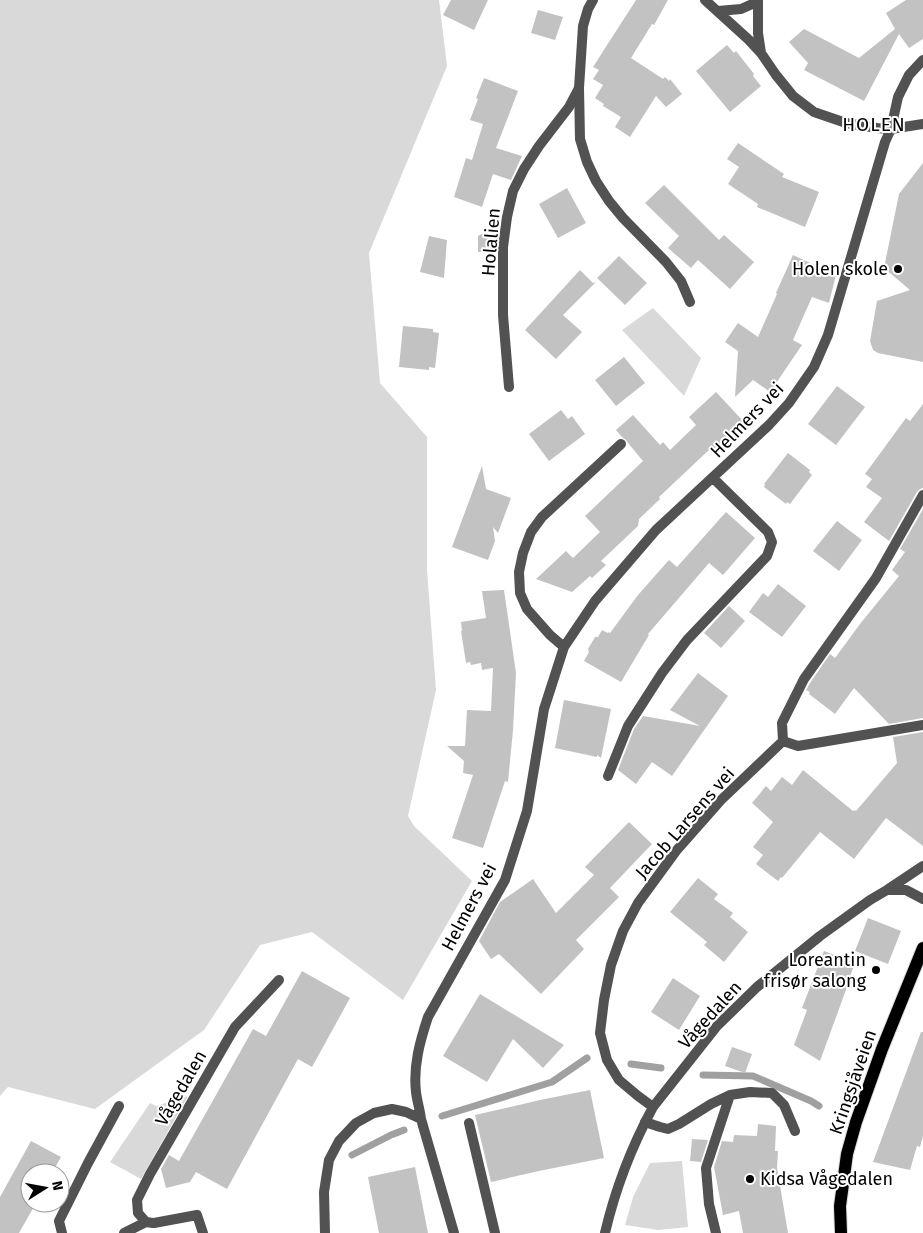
<svg xmlns="http://www.w3.org/2000/svg" width="923" height="1233" font-family="'Fira Sans',sans-serif">
  <style>
    .green { fill: #d9d9d9 }
    .lines { fill: none; stroke-linecap: round; stroke-linejoin: round }
    .stream { stroke: #a0a0a0; stroke-width: 7 }
    .building { fill: #c2c2c2 }
    .primary-casing { stroke: #dbdbdb; stroke-width: 14 }
    .lane { stroke: #525252; stroke-width: 10 }
    .street { stroke: #525252; stroke-width: 10 }
    .primary { stroke: #000; stroke-width: 12 }
    .poi-dot { fill: #000; stroke: #fff; stroke-width: 2 }
    .labels { text-anchor: middle; dominant-baseline: central; stroke-width: 4; stroke-linejoin: round; paint-order: stroke }
    .street-label { font-size: 18px; fill: #000; stroke: #fff }
    .poi-label { font-size: 18px; fill: #000; stroke: #fff; text-anchor: end }
    .neighbourhood-label { font-size: 19px; letter-spacing: 1px; fill: #000; stroke: #fff }
  </style>
  <rect width="100%" height="100%" fill="#fff"/>
  <path class="green" d="M0 0H439L447 66 369 253 380 383 427 437V570L436 690 408 816 414 826 472 881 403 1000 312 932 260 945 204 1030 95 1109 8 1087 0 1096Z
    M653 308 701 358 684 396 622 330Z
    M188 1096 141 1179 110 1162 150 1103 156 1106Z
    M682 1161 688 1227 658 1230 625 1225 633 1197 650 1163Z"/>
  <g class="lines">
    <path class="stream" d="M631 1064 661 1068
      M703 1075 753 1076 811 1101 819 1106
      M442 1116 552 1082 587 1058
      M352 1155 391 1135 404 1130"/>
  </g>
  <path class="building" d="M451 0H488L474 30 443 15Z
    M636 0H668L654 25 652 24 631 58 663 79 665 77 669 81 670 79 682 94 666 107 656 96 630 137 615 127 621 117 603 106 604 104 595 98 603 85 593 79 599 70 593 67Z
    M906 0H923V39L909 48 899 34 864 101 804 70 808 63 789 42 804 29 859 58 895 29 886 13Z
    M538 10 563 17 555 40 531 33Z
    M727 45 734 53 736 51 754 74 753 76 761 86 730 112 696 71Z
    M484 78 518 91 496 148 522 156 511 180 493 174 482 207 454 197 466 158 472 160 483 124 470 120 478 99 476 98Z
    M738 143 784 174 782 177 819 192 805 227 757 207 758 204 728 184 739 167 727 159Z
    M923 163V362L878 353 873 350 870 341 877 301 910 290 884 268 899 194Z
    M664 185 719 240 724 235 754 262 730 289 698 260 691 268 668 248 679 236 645 203Z
    M567 188 586 223 558 238 539 204Z
    M496 226V252H478V236Z
    M429 236 447 240 444 278 420 272Z
    M793 255 836 275 829 303 812 297 793 340 802 345 770 392 753 380 735 397 738 351 725 342 738 323 758 337 777 294 776 293Z
    M619 256 647 283 625 305 597 278Z
    M580 270 593 283 596 282 563 315 582 332 556 359 525 330Z
    M403 326 433 329V332L439 333 435 368 429 367V370L399 367Z
    M624 357 645 383 616 406 595 380Z
    M837 386 865 407 836 445 808 424Z
    M716 392 745 423 714 452 710 449 659 497 660 499 639 519 638 526 601 561 606 565 592 578 590 576 572 592 536 579 566 551 573 558 600 532 585 516 643 461 628 443 626 440 622 437 616 430 633 415 660 445 663 442 670 450 696 425 689 417Z
    M923 404V488L920 489 917 492 889 541 864 522 882 498 866 487 872 479 865 474 906 418 910 421Z
    M561 410 568 419 572 416 585 434 549 461 529 434Z
    M788 453 810 470 809 472 812 475 790 504 787 502 786 504 764 487 765 485 764 484Z
    M482 466 486 489 511 498 498 533 493 527 495 541 488 560 452 547Z
    M923 509V718L889 724 854 688 835 714 809 694 810 692 806 690 810 683 830 654 835 658 860 624 899 576 892 570 905 552 900 549Z
    M726 512 755 538 723 575 709 563 648 634 649 635 621 682 584 661 589 652 588 649 595 637H598L602 630 608 633V632L610 633 638 595 669 560 677 567Z
    M837 521 862 540 839 571 813 551Z
    M778 584 806 606 782 637 749 612 763 593 768 597Z
    M504 590 516 673 513 730 508 782 505 781 483 848 452 838 473 775 463 773 464 761 447 746H465L467 710 491 711 493 668 482 670 481 663 471 665 470 662 466 663 461 631H462L461 622 486 618 482 591Z
    M729 606 745 621 721 648 704 633Z
    M698 673 728 696 672 776 652 762 636 784 618 770 634 729 643 716 700 726 670 710Z
    M564 700 611 709 601 758 597 755V757L555 748Z
    M923 732V846L886 818 854 859 820 832 782 878 781 877 778 881 756 864 763 855 753 847 773 822 752 803 766 786 771 791 782 777 792 785 803 770 853 811 855 810 856 811 897 763 893 737Z
    M629 822 652 844 610 888 619 897 576 940 584 949 541 994 499 954 491 959 479 941 500 902 533 879 556 913 594 875 585 867Z
    M698 878 718 894 714 899 733 913 730 917 748 932 724 962 704 945 707 942 670 912Z
    M868 918 901 931 888 964 855 951Z
    M824 951 855 963 846 987H847L820 1061 794 1045 807 1010 802 1008Z
    M302 971 350 998 312 1067 298 1059 227 1189 196 1172 190 1182 166 1188 161 1169 169 1155 179 1161 253 1029 266 1036Z
    M673 978 700 996 679 1030 651 1012Z
    M480 994 564 1045 543 1068 513 1039 487 1082 443 1056Z
    M921 1032H923V1136L920 1147 917 1146 910 1170 873 1162Z
    M732 1047 752 1054 745 1073 725 1066Z
    M590 1090 604 1158 539 1171 491 1182 475 1115 540 1100Z
    M758 1124 776 1126 775 1151H778L777 1168 788 1233H743L739 1211 723 1215 714 1167 722 1141 733 1142 734 1135 757 1136Z
    M692 1139 708 1140 701 1162 690 1161Z
    M31 1141 61 1157 52 1173H30V1203H36L19 1233H0V1197Z
    M415 1167 428 1233H379L368 1177Z"/>
  <g class="lines">
    <g class="primary-casing">
      <path id="primary" d="M841 1233 840 1206 847 1154 856 1122 882 1049 923 948"/>
    </g>
    <path class="lane" d="M579 88 580 139 587 162 596 181 609 201 623 218 666 262 681 281 690 302
      M645 1122 660 1127 668 1129 679 1124 711 1104 730 1095 750 1092 772 1093 784 1105 795 1131
      M469 1123 495 1233
      M153 1223 146 1222 138 1213 137 1200 150 1174 235 1027 279 980
      M716 1233 709 1204 706 1168 730 1095"/>
    <path class="street" d="M705 0 749 40 761 53
      M758 0V33L761 53 776 75 793 96 814 112 846 123 877 128 891 129 923 124
      M718 11 741 9 757 2
      M509 387 503 315V247L507 217 513 191 524 169 539 146 569 107 579 88 583 26 588 9 593 0
      M564 647 550 635 527 609 520 593 519 572 523 553 531 532 542 517 621 444
      M783 741 782 723 804 679 876 578 923 495
      M783 741 798 746 923 725
      M608 776 628 726 662 673 687 640 767 556 772 542 768 532 713 478
      M888 890H906L923 899
      M653 1107 638 1096 619 1080 607 1060 600 1033 604 1000 611 965 623 931 638 903 676 851 721 800 783 741
      M421 1119C420 1110 417 1101 416 1092 413 1066 420 1041 428 1017L505 880 527 811 544 709 564 647 595 601 656 530 769 425 789 403 814 367 828 335 885 142 891 129 898 97 909 75 923 60
      M154 1223 197 1215 203 1233
      M62 1233 59 1221 88 1163 119 1106
      M124 1233 146 1222
      M325 1233 324 1192 329 1160 339 1141 356 1123 374 1113 392 1109 406 1112 421 1119 454 1233
      M605 1233C615 1190 632 1146 653 1107L717 1026 757 987 820 936 870 900 887 890 923 866"/>
    <use href="#primary" class="primary"/>
  </g>
  <g class="poi-dot">
    <circle cx="898" cy="269" r="5"/>
    <circle cx="876" cy="970" r="5"/>
    <circle cx="750" cy="1179" r="5"/>
  </g>
  <g class="labels">
    <g class="street-label">
      <text transform="translate(491 242) rotate(-85)">Holalien</text>
      <text transform="translate(747 420) rotate(-46)">Helmers vei</text>
      <text transform="translate(685 823) rotate(-49)">Jacob Larsens vei</text>
      <text transform="translate(469 907) rotate(-62)">Helmers vei</text>
      <text transform="translate(710 1015) rotate(-48)">Vågedalen</text>
      <text transform="translate(853 1082) rotate(-71)">Kringsjåveien</text>
      <text transform="translate(181 1088) rotate(-60)">Vågedalen</text>
    </g>
    <g class="poi-label">
      <text x="888" y="269">Holen skole</text>
      <text x="866" y="960">Loreantin<tspan x="866" dy="21">frisør salong</tspan></text>
      <text x="760" y="1179" text-anchor="start">Kidsa Vågedalen</text>
    </g>
    <g class="neighbourhood-label">
      <text x="874" y="124">HOLEN</text>
    </g>
  </g>
  <g transform="translate(45 1188) rotate(79)"><circle r="24" fill="#ffffff" stroke="#999999"/>
  <path d="M0-4L9 19L0 12L-9 19Z" fill="#000000"/>
  <text y="-8" font-size="14" font-weight="bold" text-anchor="middle" fill="#000000">N</text>
  </g>
</svg>
